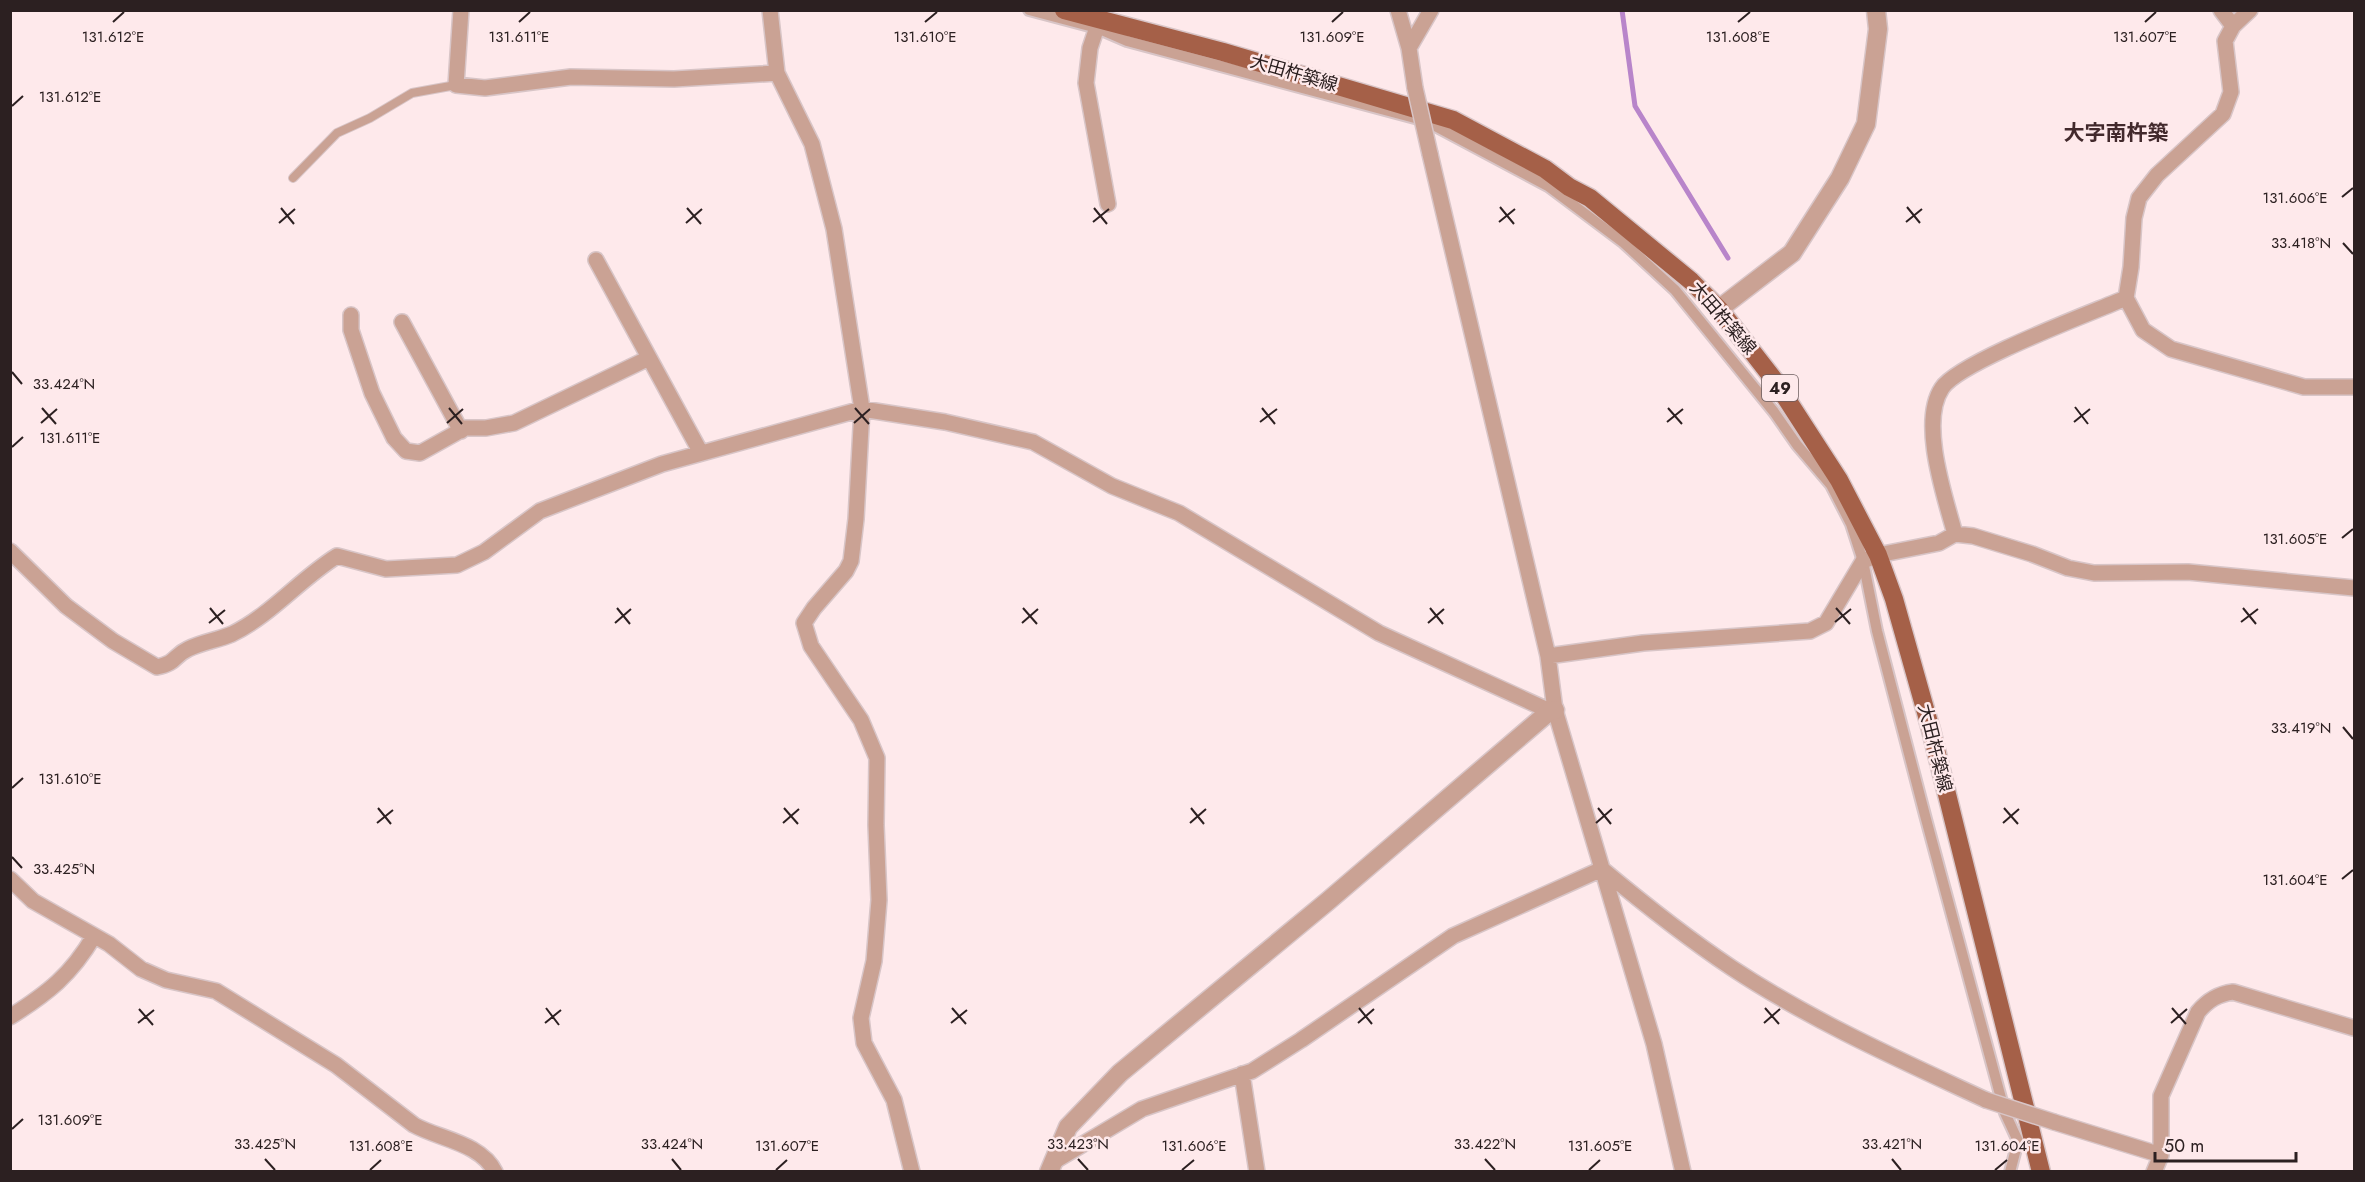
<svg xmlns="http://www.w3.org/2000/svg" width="2365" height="1182" font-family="Jost,'Noto Sans JP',sans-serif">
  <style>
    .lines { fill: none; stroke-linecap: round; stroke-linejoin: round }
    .stream { stroke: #b885ca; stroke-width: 5 }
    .service-casing { stroke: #d8c5c7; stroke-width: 10 }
    .pedestrian-casing { stroke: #d8c5c7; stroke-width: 14 }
    .minor-casing { stroke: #d8c5c7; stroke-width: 18 }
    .tertiary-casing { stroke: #d8c5c7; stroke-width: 21 }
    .primary-casing { stroke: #d8c5c7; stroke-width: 21 }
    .service { stroke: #caa294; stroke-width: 8 }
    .pedestrian { stroke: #caa294; stroke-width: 10 }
    .minor { stroke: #caa294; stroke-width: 15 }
    .tertiary { stroke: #caa294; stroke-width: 18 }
    .primary { stroke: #a56048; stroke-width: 18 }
    .minor-bridge-casing { stroke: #d8c5c7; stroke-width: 18; stroke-linecap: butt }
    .minor-bridge { stroke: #caa294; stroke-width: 15 }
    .ticks { fill: none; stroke: #2c2021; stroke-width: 2 }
    .labels { text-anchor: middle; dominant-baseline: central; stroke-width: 5; stroke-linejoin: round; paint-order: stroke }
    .shield { fill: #fee9eb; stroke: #6b5c5e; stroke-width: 1.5 }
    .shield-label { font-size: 16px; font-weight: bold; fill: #2c2021 }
    .street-label { font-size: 18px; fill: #2c2021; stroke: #fee9eb }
    .quarter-label { font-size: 21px; font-weight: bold; fill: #42292c; stroke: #fee9eb }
    .ticks-label { font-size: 15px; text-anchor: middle; fill: #2c2021; stroke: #fee9eb; stroke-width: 5; stroke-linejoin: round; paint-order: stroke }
  </style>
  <rect width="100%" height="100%" fill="#fee9eb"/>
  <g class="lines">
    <path class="stream" d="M1622 10 1635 106 1728 258"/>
    <g class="service-casing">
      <path id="service" d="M293 178 337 133 370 118 412 93 456 85"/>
    </g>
    <g class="pedestrian-casing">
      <path id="pedestrian" d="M1029 10 1097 28 1127 41 1426 121 1548 186 1624 243 1675 290 1774 412 1797 445 1831 485 1851 524 1863 561 1877 631 1926 819 2005 1113 2018 1141 2010 1172"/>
    </g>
    <g class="minor-casing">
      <path id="minor" d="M461 10 456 85 485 88 571 77 674 79 777 73
        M770 10 777 73 812 144 834 229 862 409 856 519 851 561 846 571 814 608 804 623 811 646 861 720 877 758 876 825 879 900 874 961 861 1018 864 1043 894 1100 912 1172
        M1398 10 1409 48 1415 88
        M2221 10 2233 26
        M2250 10 2233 26 2225 41 2231 92 2223 114 2157 175 2139 198 2134 218 2131 267 2126 298 2143 330 2171 349 2304 387H2354
        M1099 21 1090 48 1086 83 1108 204
        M1409 48 1431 10
        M1430 154 1548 656 1555 710 1654 1044 1683 1172
        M596 260 701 453
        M351 315V330L372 393 394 438 406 451 420 453 465 428H486L514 423 649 358
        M402 322 461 431
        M1955 534C1945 497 1919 422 1942 388 1959 362 2091 313 2126 298
        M10 551 66 606 113 641 157 667C177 663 173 656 188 649 202 642 218 640 232 634 271 615 300 579 337 556L386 569 457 565 484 552 540 511 662 464 862 409 945 422 1033 442 1112 486 1179 513 1379 633 1550 711
        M1548 656 1643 643 1810 631 1826 623 1863 561 1878 555 1939 543 1955 534 1973 536 2032 554 2068 568 2094 573 2188 572 2354 588
        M1602 869C1644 904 1687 938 1732 968 1812 1021 1900 1060 1986 1100
        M10 879 33 901 109 944 141 969 166 980 216 991 336 1065 414 1125C439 1139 481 1143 495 1172
        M10 1017C48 993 71 975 94 936
        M1242 1074 1257 1172
        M2054 1122 2161 1155
        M1053 1162 1142 1109 1252 1071 1301 1040 1453 936 1602 869
        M2154 1172 2161 1155V1096L2198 1012C2208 1000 2218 994 2233 992L2354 1028"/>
    </g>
    <g class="tertiary-casing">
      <path id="tertiary" d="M1719 309 1792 253 1840 178 1866 124 1878 29 1876 10
        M1049 1172 1068 1127 1120 1073 1328 901 1550 711 1555 710"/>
    </g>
    <g class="primary-casing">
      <path id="primary" d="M1064 10 1223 52 1453 120 1545 169 1569 187 1590 198 1691 281 1719 309 1775 381 1839 480 1878 555 1894 599 1931 730 2041 1172"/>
    </g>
    <use href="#service" class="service"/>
    <use href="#pedestrian" class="pedestrian"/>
    <use href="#minor" class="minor"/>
    <use href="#tertiary" class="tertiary"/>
    <use href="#primary" class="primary"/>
    <g class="minor-bridge-casing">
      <path id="minor-bridge" d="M1415 88 1430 154
        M1986 1100 2054 1122"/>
    </g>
    <use href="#minor-bridge" class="minor-bridge"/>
  </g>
  <path class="ticks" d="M113 22 124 12M519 22 530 12M925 22 937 12M1332 22 1343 12M1738 22 1750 12M2145 22 2156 12M12 106 23 96M2342 197 2353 188M1500 207 1514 224M1907 207 1920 223M281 208 294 224M687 208 701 224M1094 208 1107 224M1093 222 1109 209M1499 222 1515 209M1906 222 1922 209M279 223 295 209M686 223 702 209M2343 243 2353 254M12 372 22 384M2075 407 2088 424M42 408 56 424M449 408 462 424M855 408 869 424M1262 408 1275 424M1668 408 1682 424M1260 422 1277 409M1667 422 1683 409M2074 422 2090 409M41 423 57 409M447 423 463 409M854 423 870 409M12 447 23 437M2342 538 2353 529M210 608 223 624M617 608 630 624M1023 608 1037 624M1430 608 1443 624M1836 608 1850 624M2243 608 2256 624M1835 622 1851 609M2241 622 2258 609M209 623 225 610M615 623 631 609M1022 623 1038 609M1428 623 1444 609M2343 727 2353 739M12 788 23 778M378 808 391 824M784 808 798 824M1191 808 1204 824M1598 808 1611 824M2004 808 2018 824M377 823 393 810M783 823 799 809M1190 823 1206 809M1596 823 1612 809M2003 823 2019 809M12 857 22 868M2342 879 2353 870M546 1008 559 1025M952 1008 966 1024M1359 1008 1372 1024M1765 1008 1779 1024M2172 1008 2186 1024M139 1009 153 1025M138 1023 154 1010M545 1023 561 1010M951 1023 967 1010M1358 1023 1374 1009M1764 1023 1780 1009M2171 1023 2187 1009M12 1129 23 1119M265 1159 275 1170M672 1159 681 1170M1078 1159 1088 1170M1485 1159 1495 1170M1892 1159 1901 1170M370 1170 381 1160M776 1170 787 1160M1182 1170 1194 1160M1589 1170 1600 1160M1995 1170 2007 1160"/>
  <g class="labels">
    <rect class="shield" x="1762" y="375" width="36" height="26" rx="4.5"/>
    <g class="shield-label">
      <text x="1780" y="388">49</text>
    </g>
    <g class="street-label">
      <text transform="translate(1294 73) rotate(16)">大田杵築線</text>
      <text transform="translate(1723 318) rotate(49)">大田杵築線</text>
      <text transform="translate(1935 748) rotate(76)">大田杵築線</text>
    </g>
    <g class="quarter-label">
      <text x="2116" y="133">大字南杵築</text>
    </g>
  </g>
  <g class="ticks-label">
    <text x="113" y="42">131.612°E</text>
    <text x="519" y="42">131.611°E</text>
    <text x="925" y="42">131.610°E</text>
    <text x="1332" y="42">131.609°E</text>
    <text x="1738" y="42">131.608°E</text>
    <text x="2145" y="42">131.607°E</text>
    <text x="70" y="102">131.612°E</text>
    <text x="2295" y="203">131.606°E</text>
    <text x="2301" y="248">33.418°N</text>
    <text x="64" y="389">33.424°N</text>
    <text x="70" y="443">131.611°E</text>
    <text x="2295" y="544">131.605°E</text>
    <text x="2301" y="733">33.419°N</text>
    <text x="70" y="784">131.610°E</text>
    <text x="64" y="874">33.425°N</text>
    <text x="2295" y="885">131.604°E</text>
    <text x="70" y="1125">131.609°E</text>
    <text x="265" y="1149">33.425°N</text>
    <text x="672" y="1149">33.424°N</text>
    <text x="1078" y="1149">33.423°N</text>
    <text x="1485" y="1149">33.422°N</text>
    <text x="1892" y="1149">33.421°N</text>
    <text x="381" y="1151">131.608°E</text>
    <text x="787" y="1151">131.607°E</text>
    <text x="1194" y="1151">131.606°E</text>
    <text x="1600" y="1151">131.605°E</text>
    <text x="2007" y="1151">131.604°E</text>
  </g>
  <rect width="2365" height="1182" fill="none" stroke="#2c2021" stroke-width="24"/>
  <path d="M2155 1152v9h141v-9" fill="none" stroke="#2c2021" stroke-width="3"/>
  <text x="2164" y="1152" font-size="18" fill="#2c2021" stroke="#fee9eb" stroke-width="4.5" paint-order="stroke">50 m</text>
</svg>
